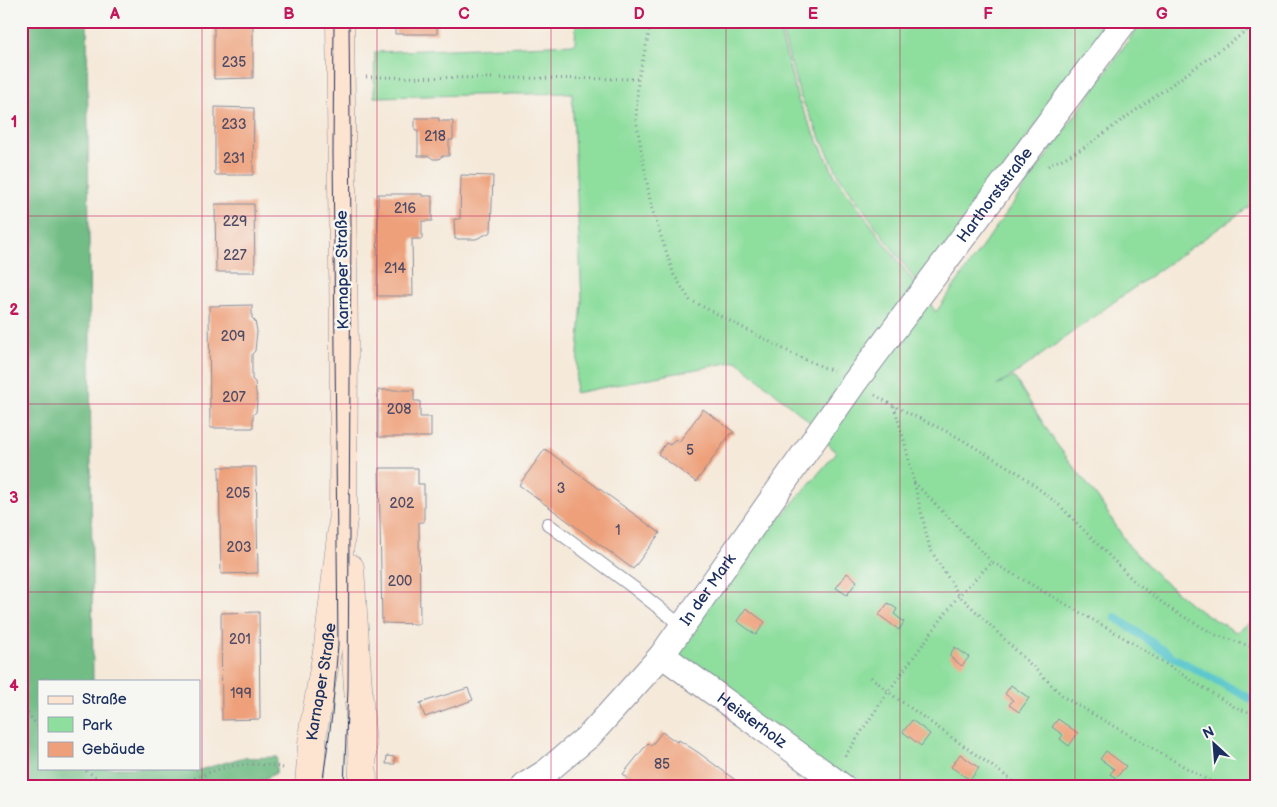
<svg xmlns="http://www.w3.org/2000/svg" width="1277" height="807" font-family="'Balsamiq Sans',sans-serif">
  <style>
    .green { fill: #8ede9e; stroke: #54867e }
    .forest { fill: #72bd85; stroke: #467672 }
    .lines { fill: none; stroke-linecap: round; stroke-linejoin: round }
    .stream { stroke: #58c6cc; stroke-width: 8 }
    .building { fill: #eea07a }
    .lane-casing { stroke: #888c9c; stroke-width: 14 }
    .street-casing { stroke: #888c9c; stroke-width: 27 }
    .secondary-casing { stroke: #888c9c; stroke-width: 29 }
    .path { stroke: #888c9c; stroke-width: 3; stroke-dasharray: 1 4; stroke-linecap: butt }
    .lane { stroke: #fff; stroke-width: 12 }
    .street { stroke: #fff; stroke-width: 25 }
    .secondary { stroke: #fde4d1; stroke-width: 28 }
    .tram { stroke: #1b2f5e; stroke-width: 1 }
    .grid { fill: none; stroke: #c2185b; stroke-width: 1; stroke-opacity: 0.55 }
    .labels { text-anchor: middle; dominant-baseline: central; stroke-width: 5; stroke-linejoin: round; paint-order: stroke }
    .number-label { font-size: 14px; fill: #504b65 }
    .street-label { font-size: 16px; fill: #1b2f5e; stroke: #f6f6f2 }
    .neatline { fill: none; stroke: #c2185b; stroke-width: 2 }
    .grid-label { font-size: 16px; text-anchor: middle; font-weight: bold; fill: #c2185b }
  </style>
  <rect width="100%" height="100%" fill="#f6f6f2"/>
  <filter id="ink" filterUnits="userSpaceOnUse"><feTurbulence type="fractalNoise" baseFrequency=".02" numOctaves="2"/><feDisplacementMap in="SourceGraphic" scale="10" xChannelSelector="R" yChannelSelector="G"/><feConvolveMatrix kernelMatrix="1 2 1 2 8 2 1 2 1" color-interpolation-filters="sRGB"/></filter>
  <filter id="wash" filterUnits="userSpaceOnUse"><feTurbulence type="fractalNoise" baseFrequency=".0096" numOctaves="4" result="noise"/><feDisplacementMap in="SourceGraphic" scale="20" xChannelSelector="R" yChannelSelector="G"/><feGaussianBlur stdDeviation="1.12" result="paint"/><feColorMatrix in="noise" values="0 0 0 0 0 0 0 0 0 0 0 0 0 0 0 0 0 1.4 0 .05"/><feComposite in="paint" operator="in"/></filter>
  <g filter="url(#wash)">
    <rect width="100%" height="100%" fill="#f5e9d9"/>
    <path class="green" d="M576 21H777L798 100 835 176 936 312 1142 21H1256V202L1118 299 1015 374 996 385 1014 377 1055 442 1098 498 1129 546 1160 578 1197 609 1236 632 1256 619V786H842L662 655 836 453 811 423 737 361 575 393 582 301 572 93 374 97 375 52 575 44Z
      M779 21H1112L919 285 839 176 800 96Z"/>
    <path class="forest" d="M21 21H87L93 681H39V768H184L196 771 241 758 277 757 276 773 250 786H21Z"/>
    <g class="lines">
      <path class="stream" d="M1115 617 1173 657 1249 698 1256 699"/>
    </g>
    <g id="blocks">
      <path class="building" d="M214 21H253V78L214 79Z
        M395 21H437V34H395Z
        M215 107 254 108 253 175H215Z
        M415 118H439V121H453V140H449V156H442L439 159H433L429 156H418V131H415Z
        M461 175 493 176 491 232 476 239H455L454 219H460Z
        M378 194H422V196H432V221H422V239H412L413 296H377Z
        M215 204H254L255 272H216Z
        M252 305V318L255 321 257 331 255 351 252 354V379L255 382 257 402 256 412 253 415V428H210L209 306Z
        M378 390H414V401H420V417H431V437H378Z
        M703 409 734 432 733 434 731 433 696 482 658 454 666 443 670 445 675 439 679 442Z
        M545 449 660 533 633 569 519 485Z
        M219 467H256L258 573 221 574Z
        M379 468H418V484H424V522H419L420 624 382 623Z
        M847 573 857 581 847 595 836 588Z
        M888 603 897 609 894 614 904 622 899 630 879 615Z
        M746 608 765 622 756 635 737 621Z
        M259 612 260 719 222 720 221 613Z
        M955 647 969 657 962 666 949 656Z
        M1011 685 1029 698 1019 712 1009 705 1013 700 1005 694Z
        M468 688 473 700 425 717 420 703Z
        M1058 719 1078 733 1069 746 1060 739 1063 735 1052 727Z
        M912 720 930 734 921 746 903 732Z
        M662 732 677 742 679 740 699 753 738 782 739 786H637L623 774 648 743 651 746Z
        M1106 751 1126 766 1116 778 1110 774 1114 769 1100 759Z
        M960 754 979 768 970 780 951 767Z
        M387 756 395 757V764H386Z"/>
    </g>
  </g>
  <g filter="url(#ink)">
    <use href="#blocks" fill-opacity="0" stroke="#888c9c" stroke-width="1"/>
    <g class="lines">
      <g class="lane-casing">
        <path id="lane" d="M548 524 634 588 683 627"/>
      </g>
      <g class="street-casing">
        <g id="street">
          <path id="s1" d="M662 655 842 786"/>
          <path id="s2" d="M524 786 546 772 590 735 662 655 854 383 1125 21"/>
        </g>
      </g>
      <g class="secondary-casing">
        <g id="secondary">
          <path d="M350 568 362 747 363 786"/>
          <path id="s3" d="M309 786 313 731 328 646 343 519 344 344 340 21"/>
        </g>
      </g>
      <path class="path" d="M652 21 638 79 636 119 651 206 674 275 690 300 797 356 833 371
        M366 77 638 79
        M1048 166 1082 149 1256 24
        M875 395 894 406 954 435 1020 474 1059 505 1134 581 1172 610 1216 635 1256 648
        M894 406 904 440 930 549 959 595 1065 698 1218 786
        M914 482 992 562
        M871 677 895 697 1020 786
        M21 706 39 727
        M845 756 888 692 959 595 992 562 1121 636 1236 708 1256 714
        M82 768 109 786
        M176 786C215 769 240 758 283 768"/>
      <use href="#lane" class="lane"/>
      <use href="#street" class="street"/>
      <use href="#secondary" class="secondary"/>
      <path class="tram" d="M322 786 332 715 338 645 333 152 334 21
        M344 786 348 688 351 229 349 21"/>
    </g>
  </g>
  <path class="grid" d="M202 21V786M377 21V786M551 21V786M726 21V786M900 21V786M1075 21V786M21 216H1256M21 404H1256M21 592H1256"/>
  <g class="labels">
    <g class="number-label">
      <text x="234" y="62">235</text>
      <text x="234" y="124">233</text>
      <text x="435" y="136">218</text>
      <text x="234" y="158">231</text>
      <text x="405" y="208">216</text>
      <text x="235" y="221">229</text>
      <text x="235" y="255">227</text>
      <text x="395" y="268">214</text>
      <text x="233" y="336">209</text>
      <text x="234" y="397">207</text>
      <text x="399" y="409">208</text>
      <text x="690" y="450">5</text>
      <text x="561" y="488">3</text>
      <text x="238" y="493">205</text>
      <text x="402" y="503">202</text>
      <text x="618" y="530">1</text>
      <text x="239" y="547">203</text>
      <text x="400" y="581">200</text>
      <text x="240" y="639">201</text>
      <text x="241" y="693">199</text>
      <text x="662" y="764">85</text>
    </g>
    <g class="street-label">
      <text stroke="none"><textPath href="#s2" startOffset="759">Harthorststraße</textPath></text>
      <text transform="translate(343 270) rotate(-91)">Karnaper Straße</text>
      <text stroke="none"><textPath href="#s2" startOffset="271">In der Mark</textPath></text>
      <text stroke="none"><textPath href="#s3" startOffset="105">Karnaper Straße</textPath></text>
      <text stroke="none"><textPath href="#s1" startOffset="111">Heisterholz</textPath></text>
    </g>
  </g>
  <rect width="1277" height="807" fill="none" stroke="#f6f6f2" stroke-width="55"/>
  <rect x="38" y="680" width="162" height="90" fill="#f6f6f2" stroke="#9ea6b7"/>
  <rect x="48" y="696" width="25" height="8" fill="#fde4d1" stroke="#9ea6b7"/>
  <text x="82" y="704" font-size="15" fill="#1b2f5e">Straße</text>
  <rect x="48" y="717" width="25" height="15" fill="#8ede9e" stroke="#9ea6b7"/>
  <text x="82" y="730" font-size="15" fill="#1b2f5e">Park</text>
  <rect x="48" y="742" width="25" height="15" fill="#eea07a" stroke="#9ea6b7"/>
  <text x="82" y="754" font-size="15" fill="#1b2f5e">Gebäude</text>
  <g transform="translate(1214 744) rotate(334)" stroke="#f6f6f2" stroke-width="4" paint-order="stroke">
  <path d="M0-4L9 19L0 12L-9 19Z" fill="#1b2f5e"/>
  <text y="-8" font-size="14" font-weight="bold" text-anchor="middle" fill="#1b2f5e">N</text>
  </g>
  <rect x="28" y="28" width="1222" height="752" class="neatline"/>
  <g class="grid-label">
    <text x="115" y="19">A</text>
    <text x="289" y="19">B</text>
    <text x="464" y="19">C</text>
    <text x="639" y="19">D</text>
    <text x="813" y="19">E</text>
    <text x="988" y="19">F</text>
    <text x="1162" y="19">G</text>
    <text x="14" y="127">1</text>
    <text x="14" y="315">2</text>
    <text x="14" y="503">3</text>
    <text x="14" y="691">4</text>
  </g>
</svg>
